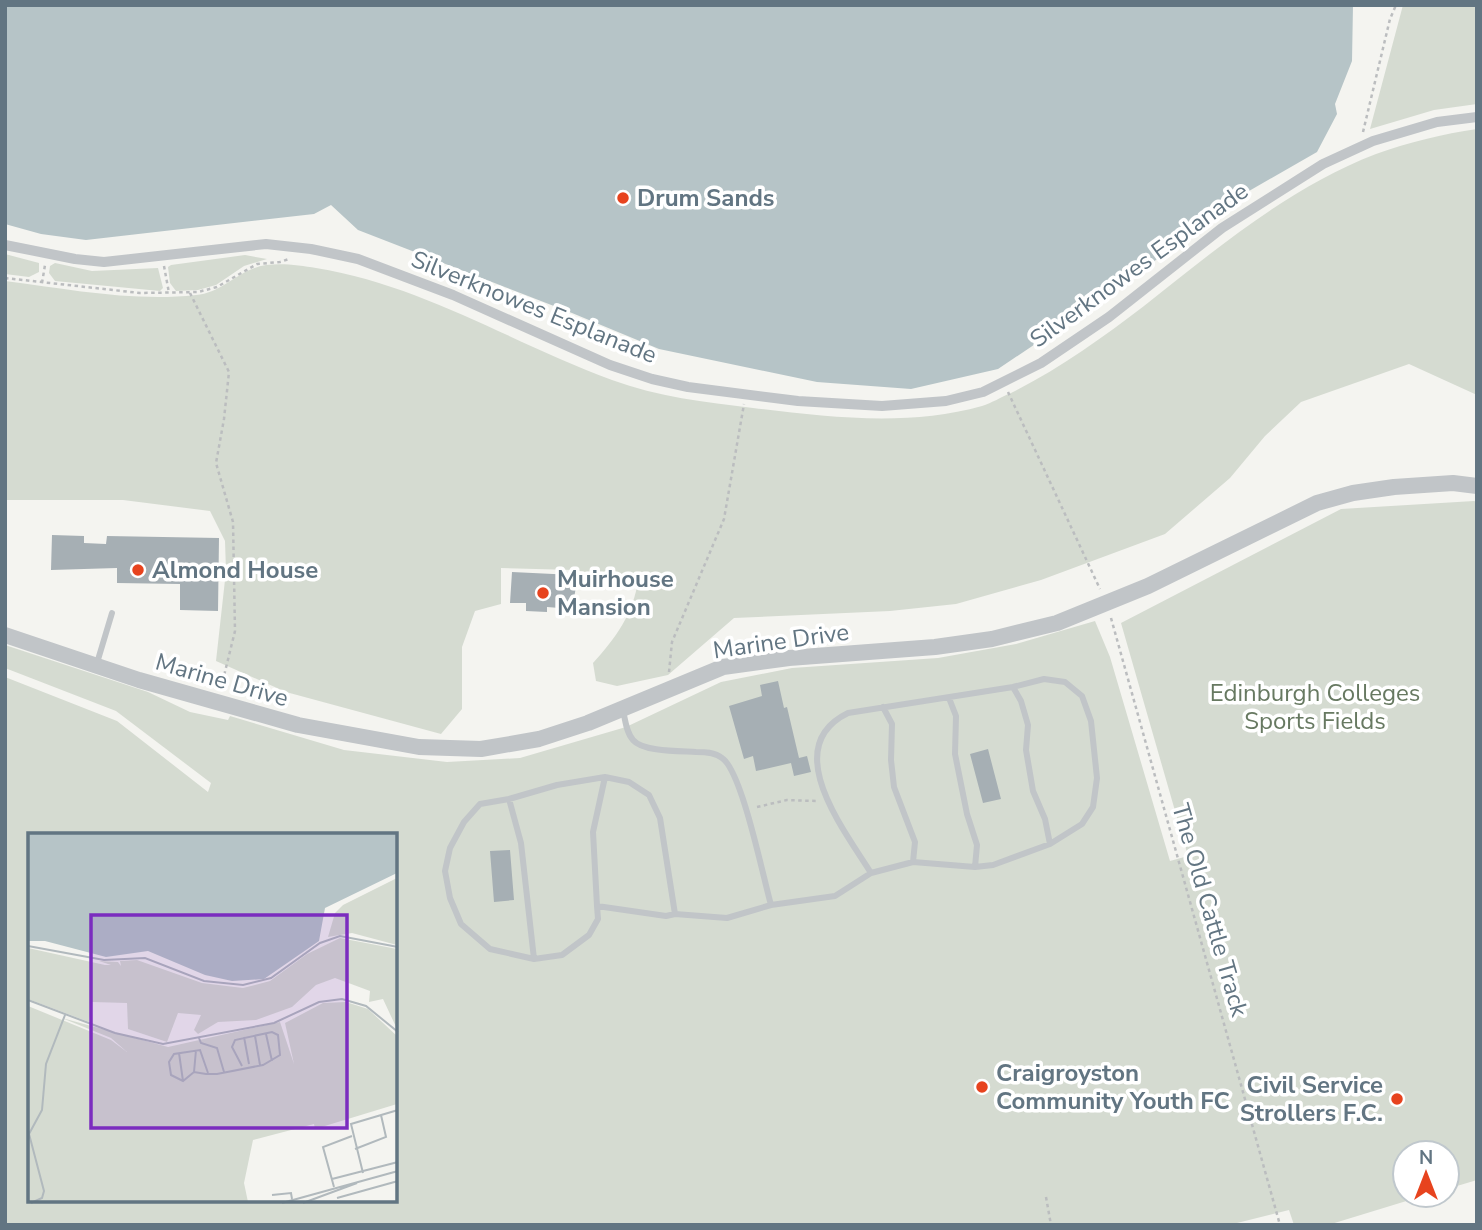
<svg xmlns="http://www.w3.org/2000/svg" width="1482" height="1230" font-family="'Nunito Sans',sans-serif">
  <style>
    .green { fill: #d5dbd1; fill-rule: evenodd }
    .water { fill: #b6c4c7 }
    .building { fill: #a6afb4 }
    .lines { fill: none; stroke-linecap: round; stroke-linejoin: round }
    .path { stroke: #bbbdbf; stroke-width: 2.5; stroke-dasharray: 3.5 3.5; stroke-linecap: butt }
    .service { stroke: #c1c5c8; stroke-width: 6 }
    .pedestrian { stroke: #c1c5c8; stroke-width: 10 }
    .tertiary { stroke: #c1c5c8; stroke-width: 16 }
    .poi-dot { fill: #e7431e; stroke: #fff; stroke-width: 2.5 }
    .labels { text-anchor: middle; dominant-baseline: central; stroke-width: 7; stroke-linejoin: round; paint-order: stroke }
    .poi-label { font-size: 24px; font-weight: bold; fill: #627582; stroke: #fff; text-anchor: start }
    .street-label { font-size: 24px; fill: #627582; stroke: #fff }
    .park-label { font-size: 24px; fill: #677961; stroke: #fff }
    .inset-road { fill: none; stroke: #b1b9bd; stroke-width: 2 }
    .view { fill: #7b2cbf; fill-opacity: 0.15; stroke: #7b2cbf; stroke-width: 3.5 }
    .inset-edge { fill: none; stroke: #627582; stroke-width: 3.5 }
  </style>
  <rect width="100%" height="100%" fill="#f4f4f0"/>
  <path class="green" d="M1403 5H1477V104L1434 110 1370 129Z
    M1477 129V395L1409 364 1301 402 1265 436 1230 478 1165 534 1041 580 956 604 890 611 734 618 668 675 617 686 596 681 593 663C615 639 634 613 638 580L573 570 501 568V604L475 611 462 647V709L441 734 286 692 216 661 226 571 225 541 210 511 123 500H7L5 512V281C68 289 133 302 196 295 219 293 232 277 252 269 270 261 297 265 316 268 422 285 512 343 612 380 658 397 705 402 753 408 828 417 907 427 982 406 992 403 1001 397 1011 393 1059 369 1102 338 1144 306 1216 249 1290 187 1376 154 1409 142 1443 134 1477 129Z
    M5 254 39 263V272L29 277 5 274Z
    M245 255 267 259 244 266 216 285 198 290 176 291 170 283 168 267 171 265Z
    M55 263 92 271 158 268 163 288 160 291 55 281 49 273 50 266Z
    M1474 501 1477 502V1180L1447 1189V1153H1405V1195H1426L1328 1225H1294L1289 1210 1229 1225H5V677L117 721 208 792 211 783 116 711 5 668V645L148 692 190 712 228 720 230 716 344 750 447 762 520 758 626 727 721 682 792 668 938 658 1016 644 1095 621 1110 657 1170 861 1188 856 1121 623 1341 509ZM30 834H396V1200H30Z"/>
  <path class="water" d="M5 5H1353L1352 61 1335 104 1337 114 1317 152 1249 191 1114 291 998 369 911 389 817 382 659 349 572 313 358 230 331 205 314 214 86 240 41 234 5 224Z"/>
  <path class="building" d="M52 535 84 536V543L106 544 107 536 219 538 218 611 180 610V584L117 583V568L51 570Z
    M512 572 574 575 573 586 576 587 572 609 547 607V612L526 611V603H510Z
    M778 681 784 708 787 707 799 758 807 756 811 772 794 776 791 763 756 771 753 756 744 759 729 706 762 696 760 685Z
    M988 749 1001 799 983 803 970 754Z
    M510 850 514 900 494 902 490 851Z"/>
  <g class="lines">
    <path class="path" d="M1363 132 1390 19 1396 5
      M164 266 169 293
      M5 278 140 293 198 292 217 287 257 264 280 262 289 259
      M42 283 45 265
      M190 293 229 372 224 419 216 463 233 522 235 631 221 688
      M1008 392 1100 589
      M1111 618 1280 1225
      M669 672 672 642 724 519 744 404
      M757 807 787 800 816 801
      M1046 1197 1051 1225"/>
    <path class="service" d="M97 663 112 613
      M1013 687 1021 701 1028 725 1026 750 1033 791 1045 819 1050 844
      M949 698 956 716 955 754 967 814 977 845 975 867
      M883 707 892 724 891 760 894 787 915 842 913 862
      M623 710C625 719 626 732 633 740 643 752 680 751 696 752 704 752 715 752 722 758 742 771 763 877 771 905
      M509 799 521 843 534 959
      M597 906 593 832 605 777
      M675 914 660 818 649 795 629 782 605 777 557 785 509 799 480 804 464 822 450 848 445 871 450 898 461 924 490 949 534 959 562 955 589 935 598 919 597 906 666 916 675 914 727 918 771 905 835 896 871 873 913 862 975 867 993 865 1050 844 1082 824 1093 807 1097 778 1091 721 1082 696 1065 682 1044 679 1013 687 848 713C778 747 845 831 871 873"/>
    <path class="pedestrian" d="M5 245 75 259 104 262 266 244 311 249 358 259 453 295 610 365 652 379 688 387 798 401 882 406 946 401 983 392 1041 363 1109 317 1222 228 1323 164 1373 141 1437 122 1477 117"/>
    <path class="tertiary" d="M5 635 139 680 298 725 419 747 481 749 539 739 588 723 723 667 789 658 935 647 992 639 1057 623 1148 586 1317 503 1353 493 1394 487 1453 483 1477 486"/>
  </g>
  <g class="poi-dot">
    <circle cx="623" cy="198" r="7"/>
    <circle cx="138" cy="570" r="7"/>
    <circle cx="543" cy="593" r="7"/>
    <circle cx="982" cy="1087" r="7"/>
    <circle cx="1397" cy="1099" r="7"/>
  </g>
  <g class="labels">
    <g class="poi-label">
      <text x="637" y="198">Drum Sands</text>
      <text x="152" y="570">Almond House</text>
      <text x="557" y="579">Muirhouse<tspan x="557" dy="28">Mansion</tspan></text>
      <text x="996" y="1073">Craigroyston<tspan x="996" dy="28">Community Youth FC</tspan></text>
      <text x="1383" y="1085" text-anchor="end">Civil Service<tspan x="1383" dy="28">Strollers F.C.</tspan></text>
    </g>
    <g class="street-label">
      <text transform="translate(1139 265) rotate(-36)">Silverknowes Esplanade</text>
      <text transform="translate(534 307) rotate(22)">Silverknowes Esplanade</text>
      <text transform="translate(781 641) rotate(-8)">Marine Drive</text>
      <text transform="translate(222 680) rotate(16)">Marine Drive</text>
      <text transform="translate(1210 910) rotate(74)">The Old Cattle Track</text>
    </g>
    <g class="park-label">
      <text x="1315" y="693">Edinburgh Colleges<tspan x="1315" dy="28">Sports Fields</tspan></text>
    </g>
  </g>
  <g transform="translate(28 833)">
    <rect width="369" height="369" fill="#f4f4f0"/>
    <path d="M369 45V112L324 100 300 104 307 80 315 72ZM312 105 369 116V196L355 166 341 169 342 158 307 145 288 152 264 174 228 187 190 189 170 201 166 197 173 182 150 180 139 209 100 196 99 170 64 169 61 189 0 166V115L77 132H83L71 128 90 129 93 133 92 128 109 127 174 150 215 155 242 148 279 121ZM318 169 340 176 369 203V271L287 296 286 291 225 307 216 350 220 369H0V173L83 207 99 219 83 205 34 185 140 214 252 189 266 231 257 190 295 170Z" fill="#d5dbd1"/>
    <path d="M0 0H369V40L297 75 291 108 236 146 204 148 177 142 120 118 78 124 17 108H0Z" fill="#b6c4c7"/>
    <path class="inset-road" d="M0 113 76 127 117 125 176 148 215 152 243 145 292 110 312 103 370 114M0 167 87 200 135 211 246 190 291 169 314 166 338 173 370 199M238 201 244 228M227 203 232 232M216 204 221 231M171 205 173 210 189 215 196 239M151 220 155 248M166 239 168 217M180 240 172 217 146 221 141 229 143 242 155 248 166 239 178 241H189L235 232 252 222 250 202 244 199 207 207 204 214 214 233M327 316 358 304 353 282M335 340 323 291 370 277M304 346 370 329M306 354 295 314 324 303M244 362 263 360 264 366M309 365 370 348M3 370 14 365 16 358 1 301 14 277 18 231 37 182M254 370 370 338M275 370 329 350"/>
    <path class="view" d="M63 82H319V295H63Z"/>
    <rect width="369" height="369" class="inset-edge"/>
  </g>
  <rect width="1482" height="1230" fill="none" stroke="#627582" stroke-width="14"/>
  <g transform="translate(1426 1174)"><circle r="33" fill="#ffffff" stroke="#c0c8cd" stroke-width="2"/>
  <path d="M0-5L12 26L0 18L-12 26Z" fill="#e7431e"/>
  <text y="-10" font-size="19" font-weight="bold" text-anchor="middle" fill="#627582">N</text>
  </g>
</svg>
